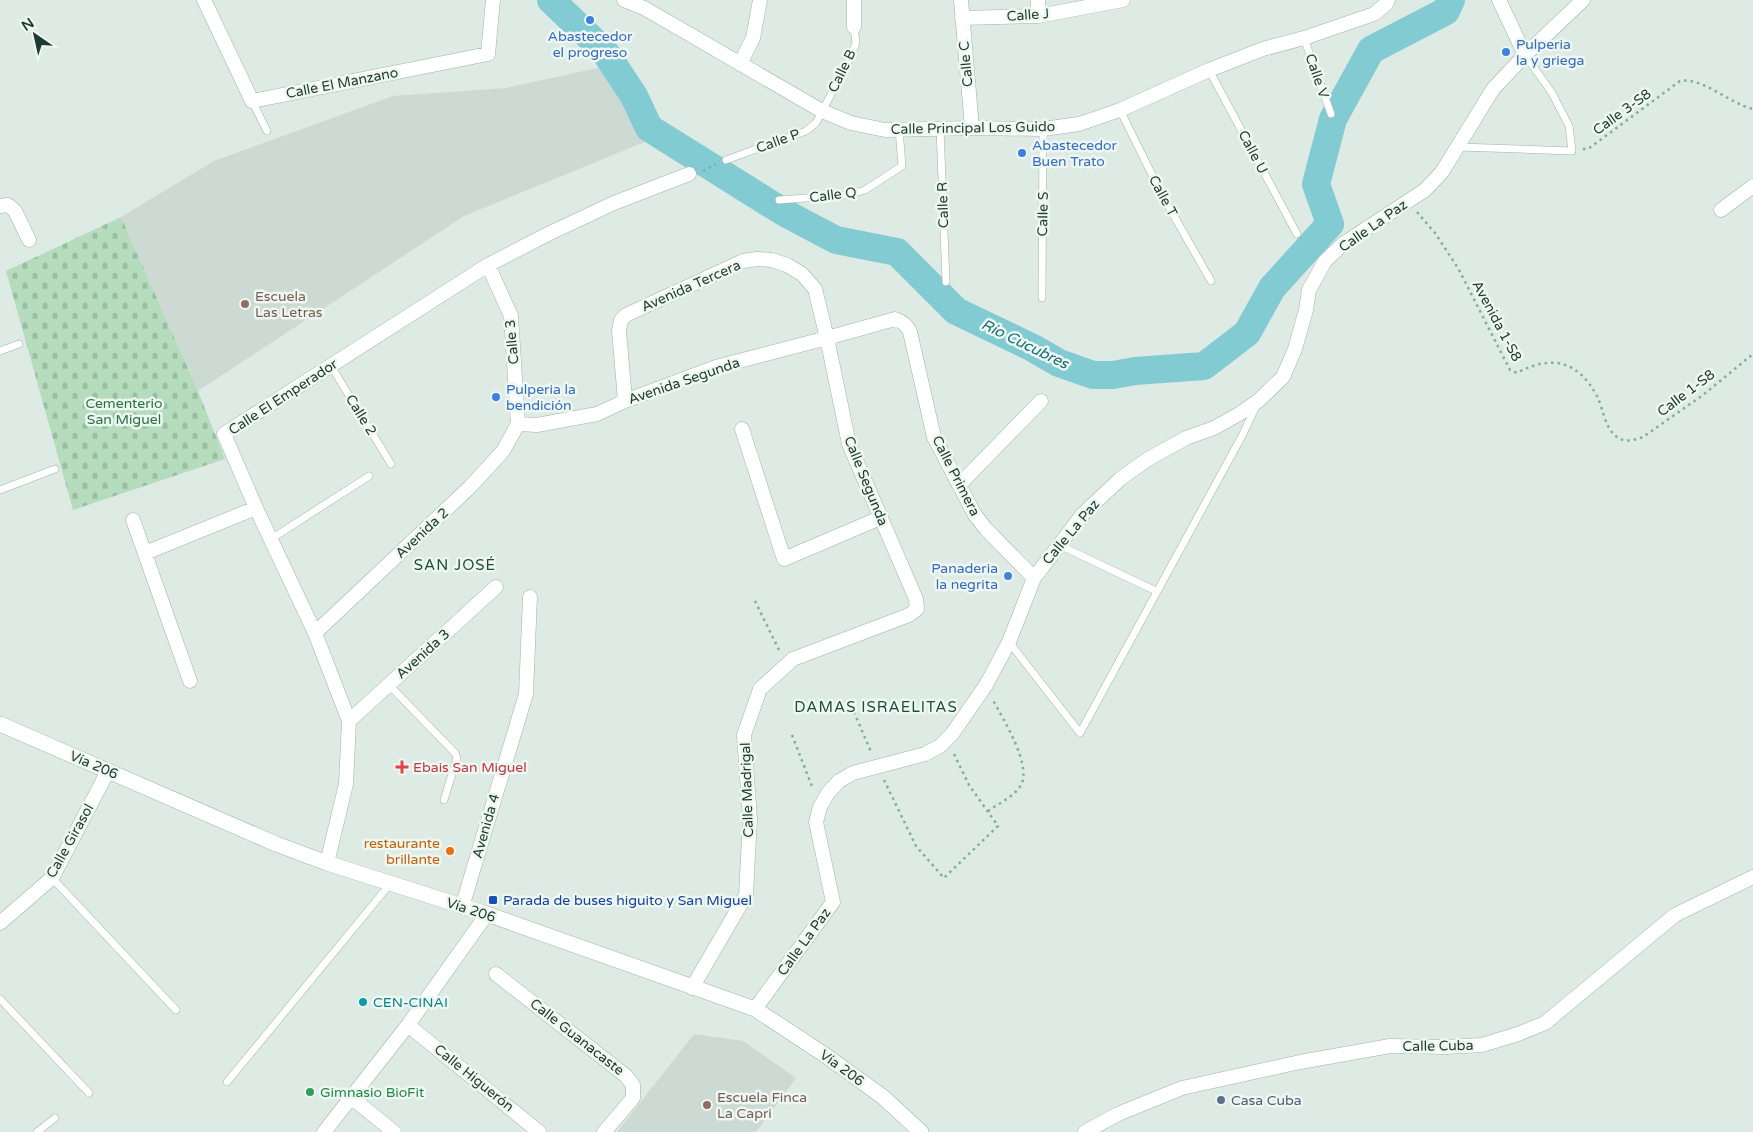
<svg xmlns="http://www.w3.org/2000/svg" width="1753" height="1132" font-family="'Varela Round',sans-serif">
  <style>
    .built { fill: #ccdad3 }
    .cemetery { fill: url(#cemetery-stones) }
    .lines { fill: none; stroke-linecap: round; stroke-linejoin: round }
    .river { stroke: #82cbd2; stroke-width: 28 }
    .lane-casing { stroke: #a1b2ab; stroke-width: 8 }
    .street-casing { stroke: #a1b2ab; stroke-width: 15 }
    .secondary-casing { stroke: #9cb6ab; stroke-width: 16 }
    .path { stroke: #7daf9c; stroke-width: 2.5; stroke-dasharray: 2.5 4; stroke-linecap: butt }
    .lane { stroke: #fff; stroke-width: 7 }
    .street { stroke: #fff; stroke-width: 14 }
    .secondary { stroke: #fff; stroke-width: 15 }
    .shop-dot { fill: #3f7fe0; stroke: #eef7f2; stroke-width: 2 }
    .education-dot { fill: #8d6e63; stroke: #eef7f2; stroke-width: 2 }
    .health-dot { fill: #e0444e; stroke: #eef7f2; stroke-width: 2 }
    .food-dot { fill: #e8710a; stroke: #eef7f2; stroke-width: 2 }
    .transit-dot { fill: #1a4fb4; stroke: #eef7f2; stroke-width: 2 }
    .culture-dot { fill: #0f9aa8; stroke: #eef7f2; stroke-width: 2 }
    .leisure-dot { fill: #2e9e5b; stroke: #eef7f2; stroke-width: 2 }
    .service-dot { fill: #5c6f8a; stroke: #eef7f2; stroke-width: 2 }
    .labels { text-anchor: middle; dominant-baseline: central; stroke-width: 5; stroke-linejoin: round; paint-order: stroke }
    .street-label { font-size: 14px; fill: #1f3a31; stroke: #eef7f2 }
    .shop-label { font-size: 14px; fill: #366cbe; stroke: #eef7f2; text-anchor: start }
    .education-label { font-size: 14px; fill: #785e54; stroke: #eef7f2; text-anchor: start }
    .park-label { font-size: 14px; fill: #287240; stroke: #eef7f2 }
    .health-label { font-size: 14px; fill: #be3a42; stroke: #eef7f2; text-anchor: start }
    .food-label { font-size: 14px; fill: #c56008; stroke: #eef7f2; text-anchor: end }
    .transit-label { font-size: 14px; fill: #164399; stroke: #eef7f2; text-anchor: start }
    .culture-label { font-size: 14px; fill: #0d838f; stroke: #eef7f2; text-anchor: start }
    .leisure-label { font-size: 14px; fill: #27864d; stroke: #eef7f2; text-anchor: start }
    .service-label { font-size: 14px; fill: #4e5e75; stroke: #eef7f2; text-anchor: start }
    .water-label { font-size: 15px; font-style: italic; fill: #176d77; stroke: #eef7f2 }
    .neighbourhood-label { font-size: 15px; letter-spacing: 1px; fill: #1a4c3d; stroke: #eef7f2 }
  </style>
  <defs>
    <pattern id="cemetery-stones" width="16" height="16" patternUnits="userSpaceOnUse" patternTransform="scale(1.25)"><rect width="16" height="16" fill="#b5ddbd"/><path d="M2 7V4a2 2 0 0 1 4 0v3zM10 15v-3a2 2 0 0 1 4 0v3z" fill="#9bbea3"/></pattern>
  </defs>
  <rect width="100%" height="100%" fill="#deeae4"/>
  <path class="built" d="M602 67 647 141 464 216 198 391 121 217 214 161 393 96 506 88Z
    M694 1034 743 1041 796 1078 756 1132H617Z"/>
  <path class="cemetery" d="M121 217 198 391 225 459 73 510 6 271Z"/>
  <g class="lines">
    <path class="river" d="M551 0 605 52 634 96 649 128 785 213 836 240 897 252 956 311 1033 348 1059 363 1093 375H1113L1135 371 1204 366 1247 333 1272 288 1330 224 1316 184 1333 119 1371 50 1446 11 1451 0"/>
    <g class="lane-casing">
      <path id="lane" d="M1304 38 1331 114
        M1209 70 1297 234
        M252 101 267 131
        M1120 110 1162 195 1211 281
        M940 128 946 282
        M1459 147 1572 151 1569 126 1552 93 1525 55
        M726 160 806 131 816 123 850 58 856 43 854 27
        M779 200 847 195 865 190 902 166 899 129
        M1042 298 1043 129
        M0 351 19 344
        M331 366 391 464
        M0 490 55 469
        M271 539 369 476
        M1059 545 1156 591
        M1009 642 1080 733 1243 434 1256 406
        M389 685 455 753 457 758 444 800
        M52 878 176 1010
        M0 999 89 1093
        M227 1082 390 884
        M37 1132 55 1118"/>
    </g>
    <g class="street-casing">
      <path id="street" d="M204 0 252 101 488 54 493 0
        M624 0 644 8 822 111 851 123 885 130 972 128 1043 129 1079 124 1120 110 1209 70 1263 49 1304 38 1374 14 1386 4 1388 0
        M854 0V27
        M961 0 972 128
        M1499 0 1525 55
        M1038 16V0
        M962 18 1038 16 1123 0
        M740 64 753 38 760 0
        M0 206 8 205 15 211 29 240
        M1721 210 1753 186
        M488 265 511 316 518 424
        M625 401 619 330 621 320 626 315 743 261 757 259 772 260 787 265 802 274 815 289 827 338 849 444 916 599 917 609 909 615 793 659 760 689 744 735 750 819 746 895 692 988
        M518 424 537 425 597 414 625 401 716 367 827 338 895 319C903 322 907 325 910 332L934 437 975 515 986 529 1034 578
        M742 429 784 559 880 518
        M960 484 1041 401
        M133 520 190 681
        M145 553 256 508
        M315 633 470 487 503 451 518 424
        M349 721 496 587
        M327 863 346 784 349 721 315 633 256 508 224 434 488 265 550 233 614 203 689 174
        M462 907 526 694 530 597
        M0 923 52 878 108 771
        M496 974 626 1076 633 1085V1098L604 1132
        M755 1009 833 902 816 822 820 807 828 793 839 781 853 773 925 754 940 746 952 734 986 685 1009 642 1034 578 1083 514 1120 479 1148 459 1186 438 1214 428 1239 414 1258 401 1283 377 1295 349 1306 310 1309 290 1325 261 1343 244 1425 190 1442 172 1493 89 1525 55 1583 0
        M408 1025 539 1132
        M352 1098 394 1132
        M324 1132 408 1025 487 914
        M1085 1132 1118 1114 1182 1088 1300 1062 1390 1046 1446 1047 1482 1045 1518 1034 1545 1023 1675 915 1753 877"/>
    </g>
    <g class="secondary-casing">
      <path id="secondary" d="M0 724 276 844 327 863 487 914 755 1009 825 1055 883 1097 921 1132"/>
    </g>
    <path class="path" d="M1583 149H1588L1680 81C1703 77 1730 104 1753 109
      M703 171 716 164
      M1417 212 1435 233 1458 268 1510 370 1517 373C1552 354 1578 361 1597 396 1603 408 1605 429 1617 437 1625 443 1635 440 1643 437L1703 395 1753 354
      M755 601 780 652
      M854 712 872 754
      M792 735 813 789
      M884 780 916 846 944 878 998 826 969 785 954 754
      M988 811C998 804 1015 796 1021 785 1032 765 1003 719 993 700"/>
    <use href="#lane" class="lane"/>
    <use href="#street" class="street"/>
    <use href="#secondary" class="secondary"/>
  </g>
  <g class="shop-dot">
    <circle cx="590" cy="20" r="5"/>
    <circle cx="1506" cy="52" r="5"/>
    <circle cx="1022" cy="153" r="5"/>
    <circle cx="496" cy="397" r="5"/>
    <circle cx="1008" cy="576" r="5"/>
  </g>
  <g class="education-dot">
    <circle cx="245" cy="304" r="5"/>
    <circle cx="707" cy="1105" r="5"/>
  </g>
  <path class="health-dot" d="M399.5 759.5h5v5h5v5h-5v5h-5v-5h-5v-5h5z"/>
  <circle class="food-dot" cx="450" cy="851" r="5"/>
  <rect class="transit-dot" x="488" y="895" width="10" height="10" rx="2.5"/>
  <circle class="culture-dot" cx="363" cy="1002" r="5"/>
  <circle class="leisure-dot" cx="310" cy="1092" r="5"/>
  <circle class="service-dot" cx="1221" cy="1100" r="5"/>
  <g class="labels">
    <g class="street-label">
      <text transform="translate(1028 15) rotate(-4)">Calle J</text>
      <text transform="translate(966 64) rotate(-95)">Calle C</text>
      <text transform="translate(842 71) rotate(-64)">Calle B</text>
      <text transform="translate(1317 76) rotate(71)">Calle V</text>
      <text transform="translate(342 83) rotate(-11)">Calle El Manzano</text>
      <text transform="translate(1622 112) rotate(-36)">Calle 3-S8</text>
      <text transform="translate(973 128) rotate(-1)">Calle Principal Los Guido</text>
      <text transform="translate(778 141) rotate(-20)">Calle P</text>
      <text transform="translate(1253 152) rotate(62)">Calle U</text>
      <text transform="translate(833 195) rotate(-7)">Calle Q</text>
      <text transform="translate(1163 196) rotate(62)">Calle T</text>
      <text transform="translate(943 205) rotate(-92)">Calle R</text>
      <text transform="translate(1043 214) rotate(-89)">Calle S</text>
      <text transform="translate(1373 226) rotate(-35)">Calle La Paz</text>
      <text transform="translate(691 286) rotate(-24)">Avenida Tercera</text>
      <text transform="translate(1497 321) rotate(62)">Avenida 1-S8</text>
      <text transform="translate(512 342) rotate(-95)">Calle 3</text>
      <text transform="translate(684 381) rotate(-19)">Avenida Segunda</text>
      <text transform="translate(1686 393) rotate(-37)">Calle 1-S8</text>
      <text transform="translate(283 397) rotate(-33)">Calle El Emperador</text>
      <text transform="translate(361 415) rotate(58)">Calle 2</text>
      <text transform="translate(956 476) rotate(63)">Calle Primera</text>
      <text transform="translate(866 481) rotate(68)">Calle Segunda</text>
      <text transform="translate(1071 532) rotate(-50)">Calle La Paz</text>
      <text transform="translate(422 533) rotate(-43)">Avenida 2</text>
      <text transform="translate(423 654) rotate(-42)">Avenida 3</text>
      <text transform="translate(94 765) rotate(23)">Vía 206</text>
      <text transform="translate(747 790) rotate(-92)">Calle Madrigal</text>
      <text transform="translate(486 826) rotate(-74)">Avenida 4</text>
      <text transform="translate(70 841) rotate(-61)">Calle Girasol</text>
      <text transform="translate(471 910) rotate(18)">Vía 206</text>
      <text transform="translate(804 942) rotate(-54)">Calle La Paz</text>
      <text transform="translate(577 1037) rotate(38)">Calle Guanacaste</text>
      <text transform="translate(1438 1046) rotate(-1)">Calle Cuba</text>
      <text transform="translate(842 1068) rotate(36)">Vía 206</text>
      <text transform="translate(474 1078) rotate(39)">Calle Higuerón</text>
    </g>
    <g class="shop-label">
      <text x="590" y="36" text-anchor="middle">Abastecedor<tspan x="590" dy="16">el progreso</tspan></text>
      <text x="1516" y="44">Pulperia<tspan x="1516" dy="16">la y griega</tspan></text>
      <text x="1032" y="145">Abastecedor<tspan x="1032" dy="16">Buen Trato</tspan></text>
      <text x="506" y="389">Pulperia la<tspan x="506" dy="16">bendición</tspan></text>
      <text x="998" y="568" text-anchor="end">Panaderia<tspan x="998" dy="16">la negrita</tspan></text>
    </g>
    <g class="education-label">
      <text x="255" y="296">Escuela<tspan x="255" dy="16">Las Letras</tspan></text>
      <text x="717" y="1097">Escuela Finca<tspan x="717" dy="16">La Capri</tspan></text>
    </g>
    <g class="park-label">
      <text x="124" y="403">Cementerio<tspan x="124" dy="16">San Miguel</tspan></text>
    </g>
    <g class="health-label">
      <text x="413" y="767">Ebais San Miguel</text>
    </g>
    <g class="food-label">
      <text x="440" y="843">restaurante<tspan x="440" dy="16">brillante</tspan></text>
    </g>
    <g class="transit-label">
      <text x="503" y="900">Parada de buses higuito y San Miguel</text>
    </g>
    <g class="culture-label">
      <text x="373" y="1002">CEN-CINAI</text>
    </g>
    <g class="leisure-label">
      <text x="320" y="1092">Gimnasio BioFit</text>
    </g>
    <g class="service-label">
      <text x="1231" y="1100">Casa Cuba</text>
    </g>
    <g class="water-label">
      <text transform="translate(1025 344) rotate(26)">Río Cucubres</text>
    </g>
    <g class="neighbourhood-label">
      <text x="455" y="565">SAN JOSÉ</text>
      <text x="876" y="707">DAMAS ISRAELITAS</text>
    </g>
  </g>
  <g transform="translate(35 35) rotate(326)" stroke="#eef7f2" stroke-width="4" paint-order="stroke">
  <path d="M0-4L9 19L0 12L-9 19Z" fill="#1f3a31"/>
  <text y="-8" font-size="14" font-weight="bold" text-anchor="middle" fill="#1f3a31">N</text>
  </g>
</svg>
